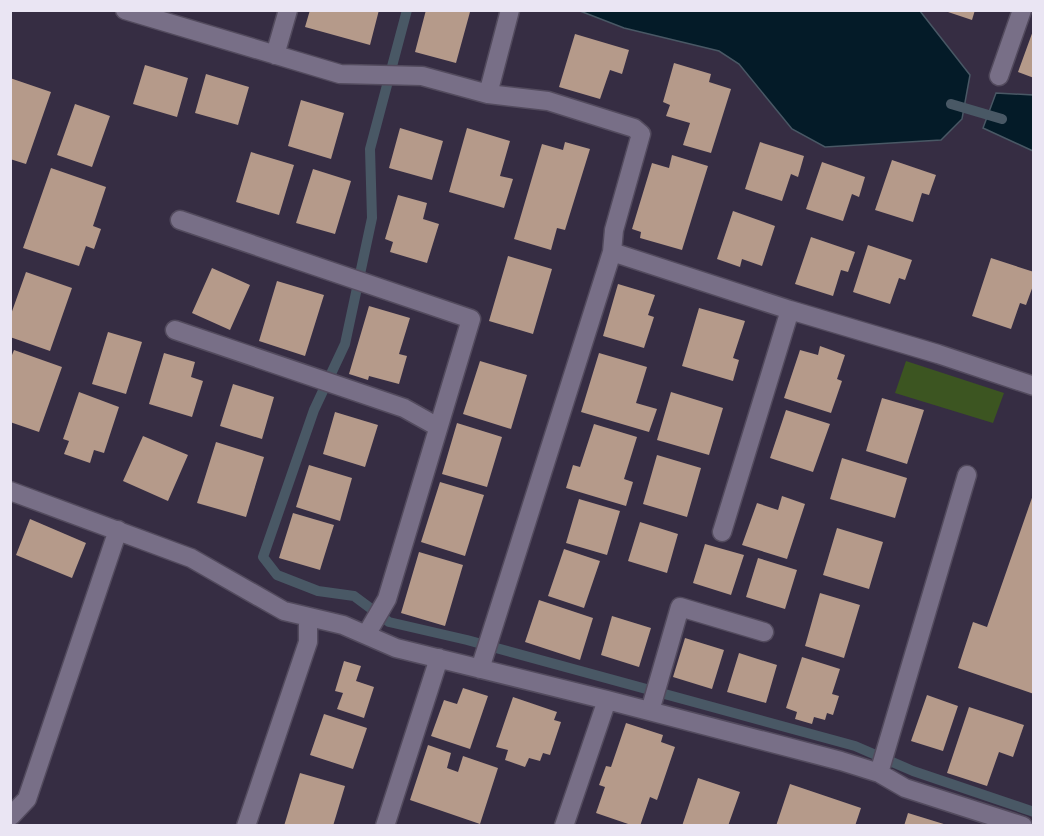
<svg xmlns="http://www.w3.org/2000/svg" width="1044" height="836" font-family="Manrope,sans-serif">
  <style>
    .green { fill: #3c5521 }
    .water { fill: #041b28; stroke: #495865; stroke-width: 1.5 }
    .lines { fill: none; stroke-linecap: round; stroke-linejoin: round }
    .stream { stroke: #495865; stroke-width: 10 }
    .building { fill: #b59a8a }
    .street-casing { stroke: #534b5e; stroke-width: 21 }
    .street { stroke: #786f87; stroke-width: 18 }
  </style>
  <rect width="100%" height="100%" fill="#362d43"/>
  <path class="green" d="M906 361 1004 393 993 423 895 393Z"/>
  <path class="water" d="M580 11H920L970 75 962 119 941 140 825 147 792 129 739 64 719 51 624 28Z
    M996 93 1033 95V151L983 128Z"/>
  <g class="lines">
    <path class="stream" d="M407 10 370 149 372 218 345 344 314 410 263 557 277 575 318 591 354 596 389 622 467 640 855 746 913 771 1034 812
      M951 104 1002 119"/>
  </g>
  <path class="building" d="M310 10H379L370 45 305 27Z
    M426 10H465L470 12 456 63 415 52Z
    M942 10H975L972 20Z
    M1034 28V78L1018 72Z
    M575 34 629 50 622 74 610 70 600 99 559 87Z
    M674 63 711 74 709 82 731 89 711 153 683 145 690 123 666 116 670 105 663 102Z
    M145 65 188 78 177 117 133 104Z
    M206 74 249 87 238 125 195 113Z
    M10 78 51 92 26 164 10 159Z
    M301 100 344 113 331 159 288 146Z
    M75 104 110 116 92 167 57 155Z
    M400 128 443 141 432 180 389 168Z
    M467 128 510 141 500 176 513 179 504 208 449 192Z
    M565 142 590 149 565 230 557 228 551 250 514 239 542 144 563 150Z
    M760 142 804 156 798 177 791 174 782 201 745 189Z
    M251 152 294 165 279 215 236 202Z
    M672 155 708 166 682 250 640 238 641 232 632 229 652 163 669 168Z
    M892 160 936 175 929 195 922 193 913 222 875 210Z
    M822 162 865 177 859 197 852 194 843 221 806 209Z
    M51 168 106 187 93 226 101 229 94 249 86 246 79 266 23 248Z
    M313 169 351 181 335 234 296 223Z
    M398 195 427 203 423 219 439 224 427 263 390 252 393 242 385 239Z
    M733 211 775 226 762 266 742 259 740 267 717 259Z
    M811 237 855 252 848 272 841 270 833 296 795 284Z
    M868 245 912 260 905 280 899 278 890 304 853 292Z
    M508 256 552 269 533 334 489 321Z
    M991 258 1034 272V283L1026 305 1020 303 1011 329 972 316Z
    M212 268 250 285 230 330 192 313Z
    M26 272 72 288 50 351 10 337V317Z
    M277 281 324 295 305 356 259 341Z
    M618 284 655 295 648 315 654 317 644 348 603 336Z
    M369 306 410 318 399 354 407 356 399 384 369 376 368 380 349 374Z
    M699 308 745 321 733 358 739 360 733 381 682 366Z
    M108 332 142 342 126 394 92 384Z
    M820 346 845 355 837 379 842 381 831 413 784 398 800 350 818 355Z
    M14 350 62 367 39 432 10 422V360Z
    M164 353 195 362 191 377 203 381 192 417 149 404Z
    M599 353 647 367 636 403 657 409 649 432 581 412Z
    M480 361 527 375 511 429 463 414Z
    M233 384 274 397 262 439 220 426Z
    M79 392 119 407 104 453 94 450 90 463 64 454 69 441 63 439Z
    M671 392 723 408 709 455 657 440Z
    M882 398 924 410 907 464 866 451Z
    M786 410 830 424 813 472 770 458Z
    M335 412 378 425 365 467 323 454Z
    M457 423 502 437 487 487 442 474Z
    M594 424 637 437 624 479 633 482 626 506 566 488 573 465 580 467Z
    M143 436 188 455 168 501 123 481Z
    M216 442 264 457 246 517 197 503Z
    M657 455 701 468 687 517 643 504Z
    M842 458 907 478 895 518 830 499Z
    M309 465 352 478 340 521 296 507Z
    M440 482 484 495 465 556 421 542Z
    M1034 492V694L958 668 973 622 987 627Z
    M782 496 805 504 787 559 742 545 757 503 778 510Z
    M579 499 620 511 607 555 566 543Z
    M293 513 334 525 320 570 279 558Z
    M30 519 86 543 72 578 16 555Z
    M640 522 678 534 667 573 628 561Z
    M837 528 883 542 869 589 823 575Z
    M705 544 744 555 731 595 693 583Z
    M564 549 600 561 584 608 548 596Z
    M419 552 463 565 445 626 401 613Z
    M758 558 797 570 785 609 746 597Z
    M820 593 860 605 844 658 805 646Z
    M539 600 593 618 580 660 525 642Z
    M612 616 651 628 639 667 601 655Z
    M685 638 724 650 712 689 673 677Z
    M739 653 777 665 766 703 727 692Z
    M802 657 840 669 832 694 839 696 833 715 827 713 825 720 814 717 812 724 795 719 797 712 786 708Z
    M344 661 361 666 356 681 374 687 364 718 337 709 343 693 335 691Z
    M463 688 488 696 470 749 431 736 444 700 457 704Z
    M927 695 958 706 943 751 911 741Z
    M513 697 557 712 554 720 561 722 550 755 543 753 540 761 529 758 525 767 505 760 508 750 496 747Z
    M969 707 1024 725 1013 757 999 752 987 786 947 773Z
    M324 714 367 728 353 769 310 755Z
    M626 723 663 735 661 742 675 747 657 800 650 797 640 826H634L596 813 605 787 599 785 606 766 611 767Z
    M428 745 451 753 447 768 458 772 463 756 498 768 480 824 410 800Z
    M300 773 345 786 333 826H284Z
    M698 778 740 792 728 826H682Z
    M790 784 861 808 855 826H776Z
    M908 813 947 825V826H904Z"/>
  <g class="lines">
    <g class="street-casing">
      <path id="street" d="M125 10 340 74 422 76 488 94 548 101 634 128 641 134 614 230 612 252 790 310 938 354 1034 386
        M275 55 288 10
        M999 76 1022 10
        M488 94 510 10
        M180 220 471 319 387 599 366 635
        M175 330 404 408 438 427
        M10 491 191 558 284 611 343 625 396 648 607 700 841 761 879 773 905 788 1023 826
        M722 532 790 310
        M480 669 612 252
        M650 711 680 607 764 632
        M879 773 967 475
        M11 816 27 799 118 530
        M246 826 308 642V617
        M385 826 439 658
        M564 826 607 700"/>
    </g>
    <use href="#street" class="street"/>
  </g>
  <rect width="1044" height="836" fill="none" stroke="#eae5f3" stroke-width="24"/>
</svg>
